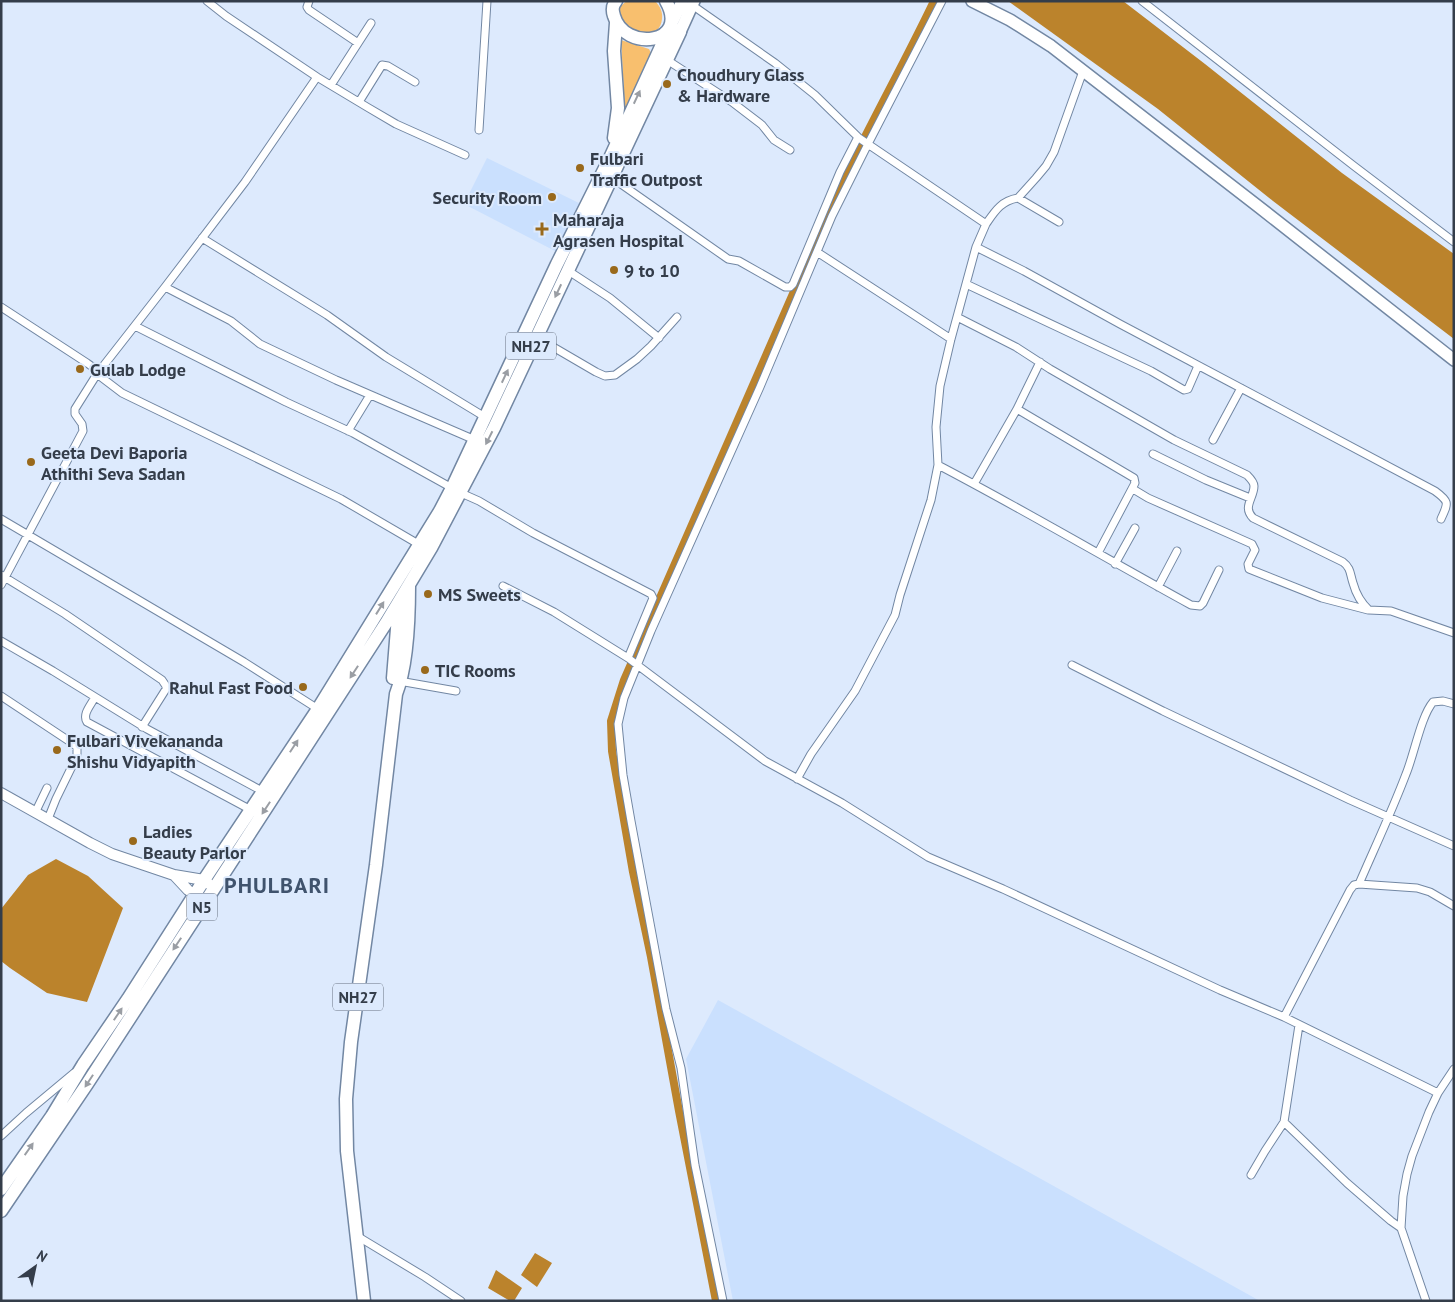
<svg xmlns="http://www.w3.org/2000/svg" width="1455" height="1302" font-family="'PT Sans',sans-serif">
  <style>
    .built { fill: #cae0fe }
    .green { fill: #f8bf6e }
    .water { fill: #bb832c }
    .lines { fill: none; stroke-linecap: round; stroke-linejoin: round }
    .canal { stroke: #bb832c; stroke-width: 8 }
    .street-casing { stroke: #7287a3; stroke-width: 9 }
    .secondary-casing { stroke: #7287a3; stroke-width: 12 }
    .primary-casing { stroke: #7287a3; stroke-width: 14 }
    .highway-casing { stroke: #7287a3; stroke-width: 15 }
    .street { stroke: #fff; stroke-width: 7 }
    .secondary { stroke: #fff; stroke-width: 10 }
    .primary { stroke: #fff; stroke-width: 11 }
    .highway { stroke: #fff; stroke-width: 12 }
    .oneway { fill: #9a9ea4 }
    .poi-dot { fill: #99691b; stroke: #ddeafd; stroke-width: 2 }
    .labels { text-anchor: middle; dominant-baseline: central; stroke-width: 4; stroke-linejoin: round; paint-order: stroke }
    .shield { fill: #ddeafd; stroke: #677180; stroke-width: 1 }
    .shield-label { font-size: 16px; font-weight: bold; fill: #343d4a }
    .poi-label { font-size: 18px; font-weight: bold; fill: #343d4a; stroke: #ddeafd; text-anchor: start }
    .district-label { font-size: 22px; font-weight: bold; letter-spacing: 1px; fill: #40536d; stroke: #ddeafd }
  </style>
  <rect width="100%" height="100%" fill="#ddeafd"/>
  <path class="built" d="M487 158 583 205 559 253 464 204Z
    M718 1000 1014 1164 1260 1301H733L686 1059Z"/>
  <path class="green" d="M627 1H655C660 6 663 12 662 19 659 52 597 19 627 1Z
    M621 40 649 49 651 53 625 109Z"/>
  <path class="water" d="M1008 1H1123L1205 64 1342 173 1454 254V339L1273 201 1158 109Z
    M56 859 88 876 123 908 87 1002 47 993 10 968 1 961V909L28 875Z
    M535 1253 552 1263 537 1287 521 1275Z
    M496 1270 522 1288 514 1301H510L488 1288Z"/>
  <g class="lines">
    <path class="canal" d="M716 1301 679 1111 651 957 633 872 612 751 611 721 624 680 834 200C865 133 902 68 934 1"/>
    <g class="street-casing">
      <path id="street" d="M207 1 226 16 317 77 367 107 396 124 465 155
        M309 1 307 7 309 10 358 43
        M1142 1 1354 166 1454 242
        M692 5 775 63 815 95 859 138 986 224 976 247 951 339 940 386 936 427 938 465C1024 510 1107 559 1191 605L1200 606 1203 603 1219 570
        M667 60 732 102 762 125 774 140 790 150
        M331 85 371 23
        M359 102 382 65 388 66 415 82
        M479 130 487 1
        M611 177 728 259 739 261 785 287H790L793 284 840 172 858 137
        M1018 198 1036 178 1046 166 1054 152 1083 71
        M986 224C995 211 1001 201 1018 198L1059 222
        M202 238 327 315 386 357 485 417
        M976 247 1024 271 1120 324 1435 491C1450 502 1448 503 1441 519
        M817 252 951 339
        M567 270 610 298 659 338
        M966 284 1151 371 1184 390 1188 389 1198 366
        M165 287 231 321 260 344 336 380 475 440
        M1 307 87 363 94 368 97 374 122 393 341 499 420 545
        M957 317 1016 347 1050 369 1174 440 1247 475C1250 478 1254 482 1254 486 1254 498 1242 507 1253 518L1343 562C1351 568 1350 574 1353 583 1356 594 1360 602 1369 610L1391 611 1454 633
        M135 326 286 402 353 433 452 488
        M536 337 596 372 605 376 615 375 637 359 651 346 677 317
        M1040 362 1017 409 1134 478 1135 483 1098 553
        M348 431 370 395
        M1213 440 1241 388
        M1153 454 1206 480 1250 498
        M974 484 1017 409
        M1133 489 1148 498 1252 544 1255 550 1248 564 1249 569 1322 598 1368 610
        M461 493 479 501 533 533 651 594 653 598 628 658
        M1 519 244 662 318 709
        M1115 564 1135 528
        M1 575 65 614 162 680 166 686V689L142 727
        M1 585 83 431 82 424 75 414V409L97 374 165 287 245 182 317 77
        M503 586 554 612 628 658 765 761 842 803 928 857 1003 889 1220 990 1284 1017 1438 1093
        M1158 587 1177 551
        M1 641 53 671 147 729 264 792
        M1072 665 1163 711 1350 800 1454 846
        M399 681 456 691
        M1 696 72 743 77 747V756L56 799 48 819
        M95 697C91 705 82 714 87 722L251 810
        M797 779 811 754 855 691 895 615 900 595 931 500 938 465
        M35 813 47 788
        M1359 884C1375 847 1392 811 1406 774 1414 755 1421 716 1433 702L1443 701 1454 704
        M1284 1017 1350 890 1354 885 1359 884 1417 888 1430 892 1454 906
        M1299 1025 1284 1122 1347 1183 1391 1221 1401 1228
        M1 1136 26 1113 74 1073
        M1251 1175 1265 1151 1284 1122
        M357 1236 425 1277 461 1301
        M723 1301 695 1165 681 1068 666 1009 631 821 623 775 618 724 624 698 651 631 760 387 832 216 868 144 942 1
        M1426 1301 1401 1228 1403 1196 1407 1174 1412 1156 1429 1112 1438 1093 1454 1069"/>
    </g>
    <g class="secondary-casing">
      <path id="secondary" d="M1 793 90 843 112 854 174 875 204 880 209 884
        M174 875 188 890 201 899"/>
    </g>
    <g class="primary-casing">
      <path id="primary" d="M972 1 1010 20 1051 46 1259 207 1454 360
        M671 25 682 1
        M680 32 694 1"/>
    </g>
    <g class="highway-casing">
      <path id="highway" d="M616 1C612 6 612 10 614 16 624 52 691 45 666 1
        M614 138 618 108 614 51 616 23
        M393 678 399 604
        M1 1189 52 1116 83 1065 128 999 204 880 318 709 440 511 452 488 557 264 610 158 670 27 680 32 494 428 431 548 386 623 215 887 87 1084 1 1211
        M364 1301 347 1151 346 1099 351 1042 376 865 396 694C407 666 409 617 409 586"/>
    </g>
    <use href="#street" class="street"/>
    <use href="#secondary" class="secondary"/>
    <use href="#primary" class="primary"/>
    <use href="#highway" class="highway"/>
  </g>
  <defs><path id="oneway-solid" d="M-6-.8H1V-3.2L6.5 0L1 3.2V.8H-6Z" transform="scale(1.25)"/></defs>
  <g class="oneway">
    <use href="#oneway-solid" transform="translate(637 97) rotate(-65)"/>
    <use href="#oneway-solid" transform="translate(558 291) rotate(115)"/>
    <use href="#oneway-solid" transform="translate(505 376) rotate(-65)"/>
    <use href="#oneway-solid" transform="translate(489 438) rotate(117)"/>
    <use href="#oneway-solid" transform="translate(380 608) rotate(-58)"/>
    <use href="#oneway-solid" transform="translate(354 672) rotate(123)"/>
    <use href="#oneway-solid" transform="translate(294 746) rotate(-57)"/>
    <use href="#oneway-solid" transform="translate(266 808) rotate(123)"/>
    <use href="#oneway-solid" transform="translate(177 944) rotate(124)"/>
    <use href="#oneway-solid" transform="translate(118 1014) rotate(-56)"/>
    <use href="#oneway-solid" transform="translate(89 1081) rotate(123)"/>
    <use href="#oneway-solid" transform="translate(29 1149) rotate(-55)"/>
  </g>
  <g class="poi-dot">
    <circle cx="667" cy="84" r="5"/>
    <circle cx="580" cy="168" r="5"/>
    <circle cx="552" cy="197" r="5"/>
    <path d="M539.5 221.5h5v5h5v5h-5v5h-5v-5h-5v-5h5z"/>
    <circle cx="614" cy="270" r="5"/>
    <circle cx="80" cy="369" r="5"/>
    <circle cx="31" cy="462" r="5"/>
    <circle cx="428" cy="594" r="5"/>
    <circle cx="425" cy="670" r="5"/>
    <circle cx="303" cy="687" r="5"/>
    <circle cx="57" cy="750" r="5"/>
    <circle cx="133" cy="841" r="5"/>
  </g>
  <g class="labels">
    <g class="shield">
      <rect x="506" y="332.5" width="50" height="27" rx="4"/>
      <rect x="187" y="893.5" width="30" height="27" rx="4"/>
      <rect x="333" y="983.5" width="50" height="27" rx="4"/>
    </g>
    <g class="shield-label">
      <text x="531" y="346">NH27</text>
      <text x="202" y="907">N5</text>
      <text x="358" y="997">NH27</text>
    </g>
    <g class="poi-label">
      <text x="677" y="74">Choudhury Glass<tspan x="677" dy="21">&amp; Hardware</tspan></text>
      <text x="590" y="158">Fulbari<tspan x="590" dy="21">Traffic Outpost</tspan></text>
      <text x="542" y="197" text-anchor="end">Security Room</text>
      <text x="553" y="219">Maharaja<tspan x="553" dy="21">Agrasen Hospital</tspan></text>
      <text x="624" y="270">9 to 10</text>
      <text x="90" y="369">Gulab Lodge</text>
      <text x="41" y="452">Geeta Devi Baporia<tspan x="41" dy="21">Athithi Seva Sadan</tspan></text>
      <text x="438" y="594">MS Sweets</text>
      <text x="435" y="670">TIC Rooms</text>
      <text x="293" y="687" text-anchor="end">Rahul Fast Food</text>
      <text x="67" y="740">Fulbari Vivekananda<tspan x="67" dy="21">Shishu Vidyapith</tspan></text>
      <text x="143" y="831">Ladies<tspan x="143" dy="21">Beauty Parlor</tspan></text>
    </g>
    <g class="district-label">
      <text x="277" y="885">PHULBARI</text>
    </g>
  </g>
  <rect width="1455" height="1302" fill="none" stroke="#343d4a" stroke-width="5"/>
  <g transform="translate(35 1267) rotate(33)" stroke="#ddeafd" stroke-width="4" paint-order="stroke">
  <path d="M0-4L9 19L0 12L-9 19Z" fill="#343d4a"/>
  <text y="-8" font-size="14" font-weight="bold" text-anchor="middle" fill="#343d4a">N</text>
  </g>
</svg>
